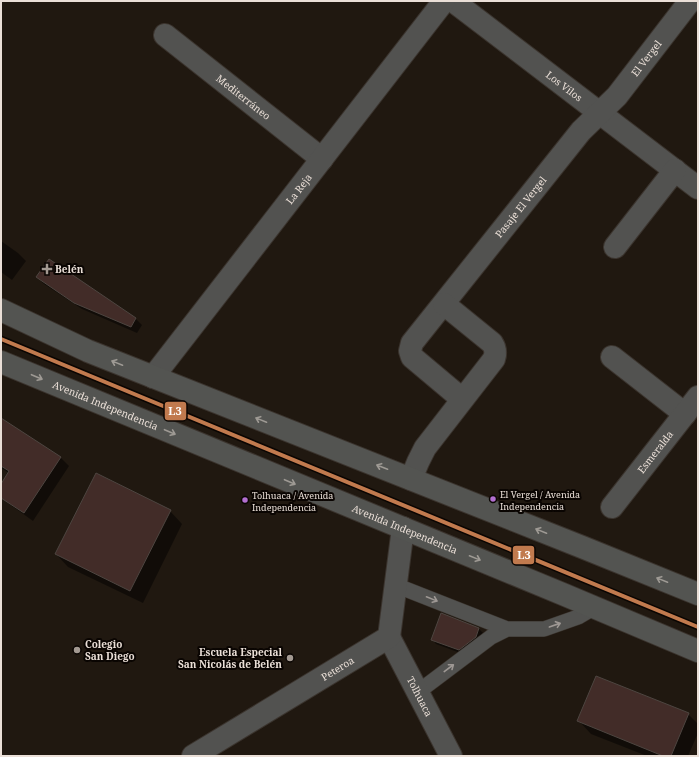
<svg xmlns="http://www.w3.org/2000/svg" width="699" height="757" font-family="'Noto Serif',serif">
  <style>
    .shadow { fill: #0007 }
    .building { fill: #422c28; stroke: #4d4540 }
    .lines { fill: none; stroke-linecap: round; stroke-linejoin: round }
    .lane-casing { stroke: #3b342e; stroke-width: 16 }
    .street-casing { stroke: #3b342e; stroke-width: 24 }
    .primary-casing { stroke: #3b342e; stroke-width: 24 }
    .lane { stroke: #525250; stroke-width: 15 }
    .street { stroke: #525250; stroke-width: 22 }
    .primary { stroke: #535451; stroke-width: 22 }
    .metro-1-casing { stroke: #0a0502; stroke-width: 7 }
    .metro-1 { stroke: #c17a4e; stroke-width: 4 }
    .oneway { stroke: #9e9a94 }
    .oneway2 { stroke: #9e9894 }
    .poi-dot { fill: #a39991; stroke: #0a0502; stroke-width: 1.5 }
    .bus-dot { fill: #b36fd0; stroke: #0a0502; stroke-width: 1.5 }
    .labels { text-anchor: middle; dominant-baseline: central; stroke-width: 4; stroke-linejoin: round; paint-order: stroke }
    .bus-label { font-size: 9px; fill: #eadfd7; stroke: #0a0502; text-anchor: start }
    .street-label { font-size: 10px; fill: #eadfd7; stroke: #0a0502 }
    .poi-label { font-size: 10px; font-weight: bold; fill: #eadfd7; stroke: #0a0502; text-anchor: start }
    .line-badge { stroke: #0a0502; stroke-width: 1.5 }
    .badge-label { font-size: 11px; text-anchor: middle; font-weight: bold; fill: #fff }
  </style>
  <rect width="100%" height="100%" fill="#201810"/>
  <path class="shadow" d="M1 241 18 253 26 261 12 280 1 272Z
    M37 277 135 318 142 325 137 333 82 309 44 284Z
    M1 419 61 458 69 466 33 521 1 498V485L9 473 1 468Z
    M170 511 182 524 143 603 68 567 56 554Z
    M442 614 479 629 483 633 480 641 463 654 436 644 432 639Z
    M688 714 698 724V733L688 756H647L591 734 579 721Z"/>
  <path class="building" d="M49 259 136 318 131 327 74 303 36 277Z
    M1 418 61 457 24 513 1 498V484L9 471 1 466Z
    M96 473 171 510 130 591 55 554Z
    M441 613 479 628 476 637 459 650 431 640Z
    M596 676 689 713 671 756H663L577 721Z"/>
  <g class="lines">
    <g class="lane-casing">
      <path id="lane" d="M395 585 507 629H544L578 617 595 607
        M418 692 491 637 507 629"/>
    </g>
    <g class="street-casing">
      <g id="street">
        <path id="s1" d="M453 1 698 188"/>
        <path id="s2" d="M165 35 322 159"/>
        <path d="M615 247 675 170"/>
        <path d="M612 357 685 414"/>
        <path id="s3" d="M153 377 444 1"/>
        <path id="s4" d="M462 399 412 357 410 351 412 343 581 131 617 96 690 1"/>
        <path d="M411 479 418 462 425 448 494 359C496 353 496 349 492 343L444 304"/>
        <path id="s5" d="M612 507 698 397"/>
        <path id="s6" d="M389 637 451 756"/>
        <path id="s7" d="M193 756 389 637 403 528"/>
      </g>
    </g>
    <g class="primary-casing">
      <g id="primary">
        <path d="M1 310 88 351 582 547 698 594"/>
        <path id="s8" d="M1 362 565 595 698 651"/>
      </g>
    </g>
    <use href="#lane" class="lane"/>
    <use href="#street" class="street"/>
    <use href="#primary" class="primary"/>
    <g class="metro-1-casing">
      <path id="metro-1" d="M1 339 698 627"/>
    </g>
    <use href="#metro-1" class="metro-1"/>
  </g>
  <defs><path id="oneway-shaft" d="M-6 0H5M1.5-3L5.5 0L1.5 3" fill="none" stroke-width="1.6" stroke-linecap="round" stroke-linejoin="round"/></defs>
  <g class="oneway">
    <use href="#oneway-shaft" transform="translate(117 363) rotate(-158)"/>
    <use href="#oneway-shaft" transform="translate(37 377) rotate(23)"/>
    <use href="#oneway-shaft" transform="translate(261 420) rotate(-158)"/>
    <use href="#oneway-shaft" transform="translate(170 432) rotate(23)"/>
    <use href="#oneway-shaft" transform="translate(382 467) rotate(-159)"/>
    <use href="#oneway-shaft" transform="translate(290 482) rotate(23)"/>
    <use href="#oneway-shaft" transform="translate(541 531) rotate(-158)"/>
    <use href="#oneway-shaft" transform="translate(475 558) rotate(22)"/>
    <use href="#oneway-shaft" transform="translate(662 580) rotate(-158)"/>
  </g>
  <g class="oneway2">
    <use href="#oneway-shaft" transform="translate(432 599) rotate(22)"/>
    <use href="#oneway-shaft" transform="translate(555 625) rotate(-19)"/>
    <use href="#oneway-shaft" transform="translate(449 668) rotate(-37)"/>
  </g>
  <g class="poi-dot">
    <path d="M45 263h4v4h4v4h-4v4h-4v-4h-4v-4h4z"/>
    <circle cx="77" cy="650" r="4"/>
    <circle cx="290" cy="658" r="4"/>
  </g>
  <g class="bus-dot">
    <circle cx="493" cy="499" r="3.5"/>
    <circle cx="245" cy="500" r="3.5"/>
  </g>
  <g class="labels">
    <g class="bus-label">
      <text x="500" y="494">El Vergel / Avenida<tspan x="500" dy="12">Independencia</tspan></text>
      <text x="252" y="495">Tolhuaca / Avenida<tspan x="252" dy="12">Independencia</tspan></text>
    </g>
    <g class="street-label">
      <text stroke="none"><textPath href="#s4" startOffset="449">El Vergel</textPath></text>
      <text stroke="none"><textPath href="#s1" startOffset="140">Los Vilos</textPath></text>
      <text stroke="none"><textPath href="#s2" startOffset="100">Mediterráneo</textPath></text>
      <text stroke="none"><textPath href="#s3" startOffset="238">La Reja</textPath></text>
      <text stroke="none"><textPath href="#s4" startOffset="254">Pasaje El Vergel</textPath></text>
      <text stroke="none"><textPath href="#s8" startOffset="113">Avenida Independencia</textPath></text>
      <text stroke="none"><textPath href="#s5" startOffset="70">Esmeralda</textPath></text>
      <text stroke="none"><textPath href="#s8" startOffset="437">Avenida Independencia</textPath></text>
      <text stroke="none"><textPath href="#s7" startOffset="169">Peteroa</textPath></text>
      <text stroke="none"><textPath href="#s6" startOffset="67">Tolhuaca</textPath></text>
    </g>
    <g class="poi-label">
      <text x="55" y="269">Belén</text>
      <text x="85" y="644">Colegio<tspan x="85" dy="12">San Diego</tspan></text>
      <text x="282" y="652" text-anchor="end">Escuela Especial<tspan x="282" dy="12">San Nicolás de Belén</tspan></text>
    </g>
  </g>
  <g class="line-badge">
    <rect x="164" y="401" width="23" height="20" rx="4" fill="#c17a4e"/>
    <rect x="512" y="545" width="23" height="20" rx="4" fill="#c17a4e"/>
  </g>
  <g class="badge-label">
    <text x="175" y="415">L3</text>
    <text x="524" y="559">L3</text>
  </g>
  <rect width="699" height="757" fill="none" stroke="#eadfd7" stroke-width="4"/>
</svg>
